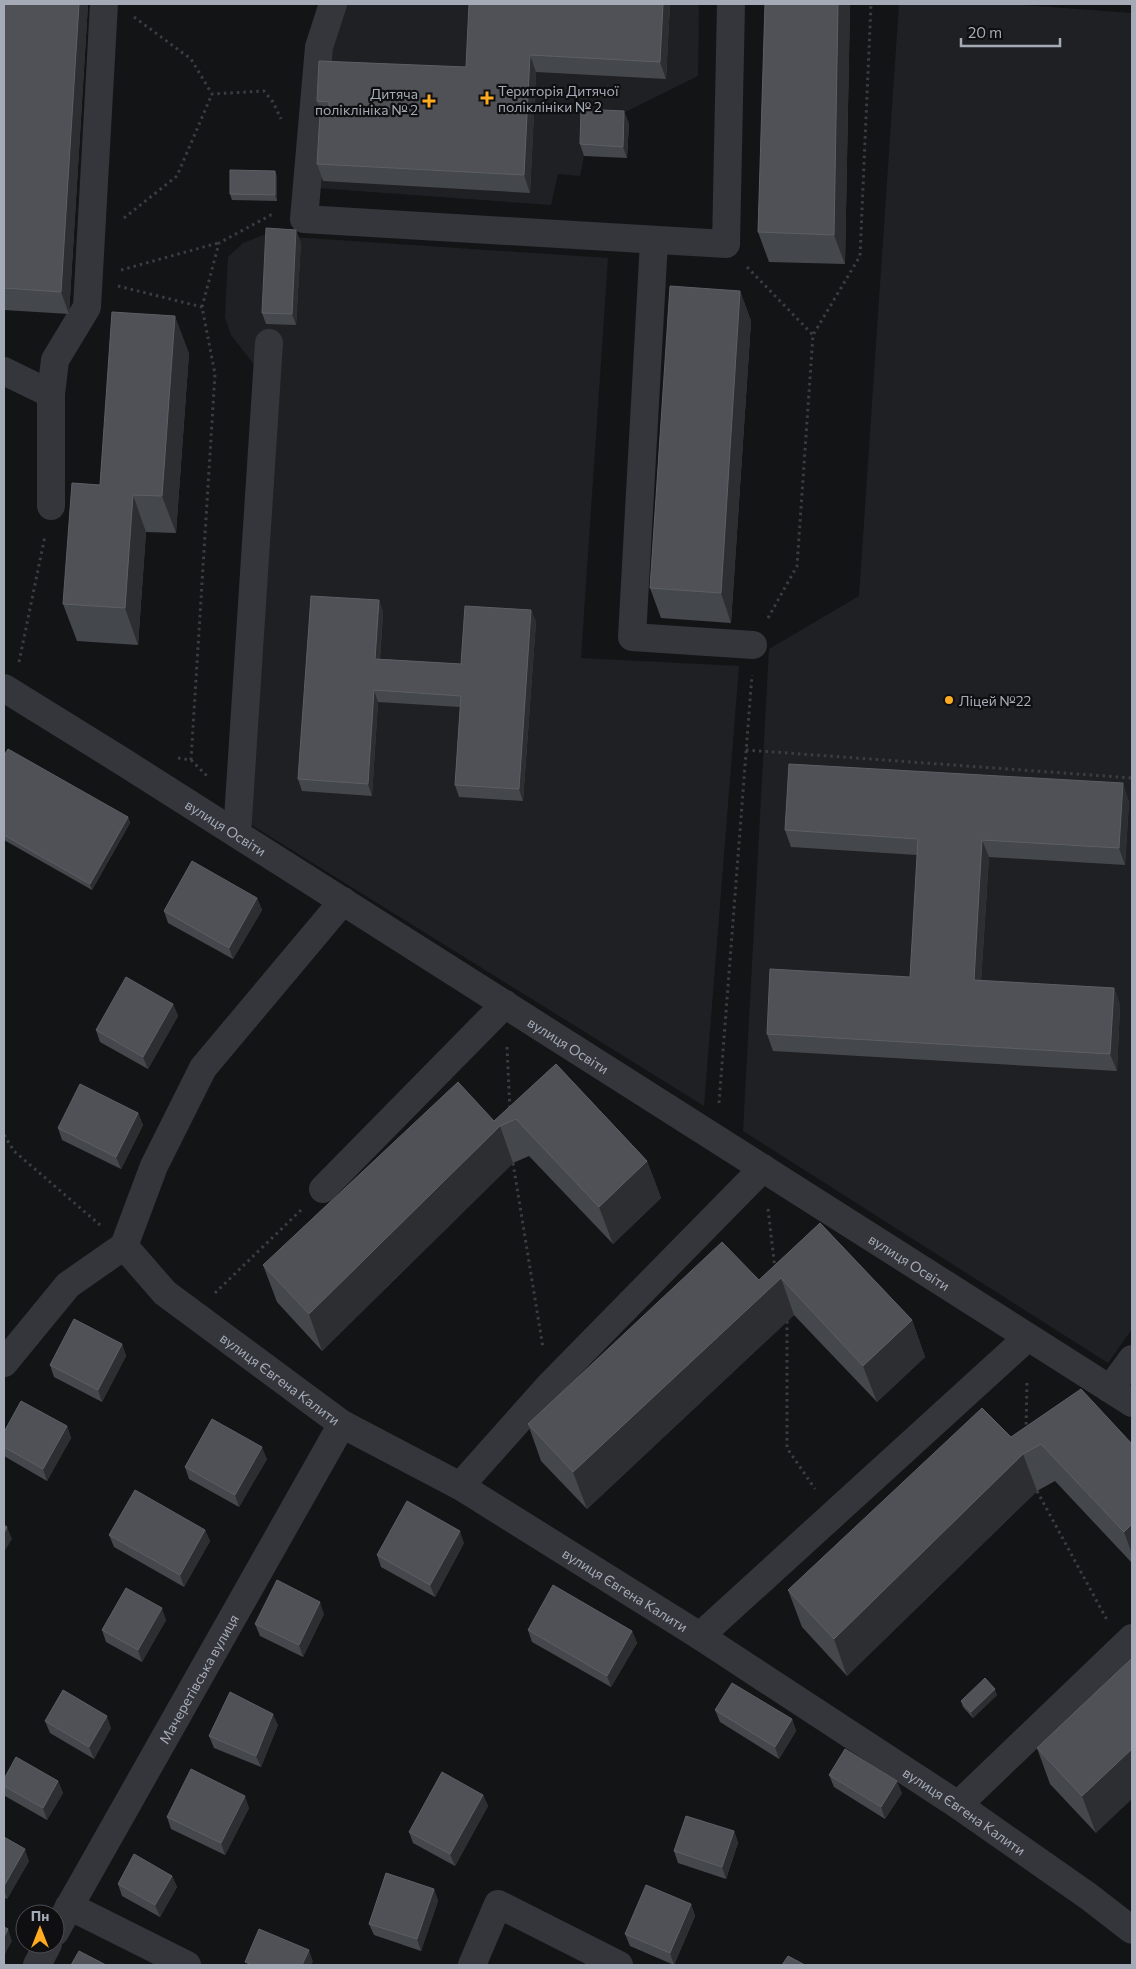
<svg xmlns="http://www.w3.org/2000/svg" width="1136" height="1969" font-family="Commissioner,sans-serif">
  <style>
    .built { fill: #1f2023 }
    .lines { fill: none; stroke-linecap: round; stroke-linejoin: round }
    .path { stroke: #3a3d42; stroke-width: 3; stroke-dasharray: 2.5 4; stroke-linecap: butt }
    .minor { stroke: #34363b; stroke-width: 28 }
    .wall { fill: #44474b }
    .shaded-wall { fill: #2c2e31 }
    .building { fill: #4f5157; stroke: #5c5f66 }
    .poi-dot { fill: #ffab22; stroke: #0f0f11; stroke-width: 2 }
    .labels { text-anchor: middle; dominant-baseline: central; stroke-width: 4.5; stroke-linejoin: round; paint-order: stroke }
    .poi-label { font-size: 14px; fill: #a4abb7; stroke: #0f0f11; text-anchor: start }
    .street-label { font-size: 14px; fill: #a4abb7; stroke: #0f0f11 }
  </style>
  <rect width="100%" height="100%" fill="#131416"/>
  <path class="built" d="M346 4H699L698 76 605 122 584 156 580 176 558 174 551 205 317 188 322 76Z
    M899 4H1009L1132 13V1329L1108 1363 743 1131 769 649 859 596Z
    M263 235 608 258 581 658 739 666 704 1106 226 809 256 367 231 335 225 317 228 257 243 243Z"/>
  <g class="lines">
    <path class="path" d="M134 17 191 59 212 94 264 91 273 102 281 119
      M124 218 177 176 212 94
      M747 267 813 335
      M121 270 218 243
      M118 286 202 307
      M768 618 797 566 813 335 860 256 871 4
      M19 662 45 536
      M746 750 1132 778
      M178 758 191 760 215 374 202 307 219 243 271 215H274
      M191 760 208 777
      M507 1047 510 1111
      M719 1103 752 675
      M4 1135 14 1151 100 1225
      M513 1163 543 1348
      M768 1209 775 1269
      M215 1293 301 1210
      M787 1321V1448L815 1489
      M1026 1431 1027 1380
      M1037 1491 1107 1620"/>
    <g class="minor">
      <path d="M333 4 319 47 304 219 726 244 731 4"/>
      <path d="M654 241 632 637 753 645"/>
      <path d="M4 371 51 394"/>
      <path d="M51 506V394L55 360 87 307 104 4"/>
      <path id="s1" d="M4 688 125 763 1132 1403"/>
      <path d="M237 834 269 343"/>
      <path d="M323 1189 505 1004"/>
      <path id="s2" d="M124 1246 165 1293 342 1424 460 1486 700 1636 958 1805 1088 1896 1132 1930"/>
      <path d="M124 1246 154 1166 203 1068 343 901"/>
      <path d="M4 1363 68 1285 124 1246"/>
      <path d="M1110 1389 1132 1359"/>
      <path d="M460 1486 549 1386 763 1168"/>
      <path d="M700 1636 1028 1337"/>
      <path d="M958 1805 1132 1638"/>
      <path d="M69 1906 187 1965"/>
      <path id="s3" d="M55 1932 342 1424"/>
      <path d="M37 1965 48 1944"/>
      <path d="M472 1965 498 1904 619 1965"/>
    </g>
  </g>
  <path class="wall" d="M4 4H88L69 314 4 310Z
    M670 4 666 79 536 72 530 193 323 181 317 164 322 114 317 101 466 67Z
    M765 4H850L845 264 769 262 758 232Z
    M629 123 627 158 584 156 580 144Z
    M275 171 277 177V201L232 200 230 194Z
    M301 242 296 325 266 324 262 313Z
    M740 291 751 321 731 623 661 618 650 588Z
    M189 353 176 533 146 532 138 645 77 641 63 604 100 485Z
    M379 600 383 612 380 659 461 664 531 610 536 622 523 801 459 797 455 785 460 707 378 702 372 796 302 791 298 779Z
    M4 756 128 817 130 823 92 890 4 840Z
    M1129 801 1125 865 989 857 981 981 1114 988 1120 1006 1117 1071 773 1051 767 1034 910 977 917 855 791 847 785 830Z
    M257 898 262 910 233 959 168 923 164 911Z
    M173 1004 178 1016 148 1069 100 1042 96 1030Z
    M556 1064 647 1161 661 1198 613 1244 529 1156 513 1163 322 1351 277 1302 263 1265 494 1121Z
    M138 1113 143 1125 121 1169 62 1140 58 1128Z
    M820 1223 912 1320 925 1357 877 1402 794 1315 587 1509 541 1461 528 1424 759 1280Z
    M122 1344 126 1356 102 1402 54 1377 50 1365Z
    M67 1426 71 1438 47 1481 4 1456V1432Z
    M1011 1437 1132 1444V1563L1055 1481 1037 1491 847 1676 802 1627 788 1590Z
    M267 1459 239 1507 189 1479 185 1467Z
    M205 1530 210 1541 184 1587 114 1547 109 1535Z
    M464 1543 435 1597 381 1567 377 1555Z
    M324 1614 303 1657 260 1636 255 1624Z
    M166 1620 142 1662 106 1642 102 1630Z
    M528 1630 632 1631 637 1643 611 1687 532 1642Z
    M1132 1658 1096 1833 1050 1784 1037 1748Z
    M997 1695 973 1718 963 1707 961 1701Z
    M715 1710 792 1719 796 1731 779 1759 720 1722Z
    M45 1721 111 1728 94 1759 50 1733Z
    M278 1725 261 1767 214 1748 209 1736Z
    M829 1775 902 1793 885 1819 834 1787Z
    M4 1779 58 1781 63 1793 47 1820 5 1796 4 1793Z
    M483 1795 488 1806 455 1866 413 1843 409 1832Z
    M249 1808 225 1855 171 1829 167 1817Z
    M734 1831 738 1843 726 1879 678 1863 674 1851Z
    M4 1837 29 1861 7 1899 4 1897Z
    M172 1876 177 1887 160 1917 122 1896 118 1884Z
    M434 1889 438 1901 421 1951 374 1935 369 1924Z
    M691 1904 695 1916 674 1965 630 1946 625 1934Z"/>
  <path class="shaded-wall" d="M79 4H88L69 314 61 292Z
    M663 4H670L666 79 660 62Z
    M838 4H850L845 264 834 235Z
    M530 55 536 72 530 193 524 175Z
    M624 111 629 123 627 158 623 147Z
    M275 171 277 177V201L275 195Z
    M296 230 301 242 296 325 292 314Z
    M740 291 751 321 731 623 721 593Z
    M175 316 189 353 176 533 162 496Z
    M133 495 146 532 138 645 125 608Z
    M379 600 383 612 379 671 375 659Z
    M531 610 536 622 523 801 519 789Z
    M374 690 378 702 372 796 368 784Z
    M1123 783 1129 801 1125 865 1119 848Z
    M128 817 130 823 92 890 90 884Z
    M982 840 989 857 980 997 974 980Z
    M257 898 262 910 233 959 229 948Z
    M1114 988 1120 1006 1117 1071 1110 1054Z
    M173 1004 178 1016 148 1069 143 1057Z
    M138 1113 143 1125 121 1169 116 1157Z
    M500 1126 513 1163 322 1351 309 1314Z
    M647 1161 661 1198 613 1244 599 1207Z
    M781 1278 794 1315 587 1509 573 1472Z
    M912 1320 925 1357 877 1402 863 1366Z
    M122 1344 126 1356 102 1402 98 1390Z
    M67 1426 71 1438 47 1481 43 1469Z
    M262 1447 267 1459 239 1507 235 1495Z
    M1023 1454 1037 1491 847 1676 834 1639Z
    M1132 1524V1554L1124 1532Z
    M7 1527 12 1539 4 1552V1533Z
    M205 1530 210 1541 184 1587 180 1575Z
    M460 1531 464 1543 435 1597 430 1585Z
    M320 1602 324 1614 303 1657 299 1645Z
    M162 1608 166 1620 142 1662 138 1650Z
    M632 1631 637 1643 611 1687 607 1676Z
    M995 1689 997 1695 973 1718 971 1712Z
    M273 1714 278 1725 261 1767 256 1756Z
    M107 1716 111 1728 94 1759 89 1747Z
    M792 1719 796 1731 779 1759 775 1747Z
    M1132 1749V1799L1096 1833 1082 1796Z
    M58 1781 63 1793 47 1820 43 1808Z
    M897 1781 902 1793 885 1819 881 1807Z
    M483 1795 488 1806 455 1866 450 1854Z
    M245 1796 249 1808 225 1855 221 1843Z
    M734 1831 738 1843 726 1879 722 1867Z
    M25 1849 29 1861 7 1899 4 1889V1886Z
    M172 1876 177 1887 160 1917 155 1905Z
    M434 1889 438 1901 421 1951 417 1939Z
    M691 1904 695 1916 674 1965 670 1953Z
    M8 1929 12 1941 4 1956V1937Z
    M309 1950 313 1962 311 1965H302Z"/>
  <path class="building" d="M4 4H79L61 292 4 288Z
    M469 4H663L660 62 530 55 524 175 317 164 320 114 329 115V102L317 101 319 61 466 67Z
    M765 4H838L834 235 758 232Z
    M581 109 624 111 623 147 580 144Z
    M230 170 275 171V195L230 194Z
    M266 228 296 230 292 314 262 313Z
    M670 286 740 291 721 593 650 588Z
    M112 312 175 316 162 496 133 495 125 608 63 604 72 483 100 485Z
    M311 596 379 600 375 659 461 664 465 606 531 610 519 789 455 785 461 696 374 690 368 784 298 779Z
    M8 749 128 817 90 884 4 835V756Z
    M789 764 1123 783 1119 848 982 840 974 980 1114 988 1110 1054 767 1034 770 969 910 977 918 839 785 830Z
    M192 861 257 898 229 948 164 911Z
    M126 977 173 1004 143 1057 96 1030Z
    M556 1064 647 1161 599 1207 516 1119 500 1126 309 1314 263 1265 458 1082 494 1121Z
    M80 1084 138 1113 116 1157 58 1128Z
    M820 1223 912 1320 863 1366 781 1278 573 1472 528 1424 722 1242 759 1280Z
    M74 1319 122 1344 98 1390 50 1365Z
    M1081 1389 1132 1444V1524L1124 1532 1041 1444 1023 1454 834 1639 788 1590 982 1408 1011 1437Z
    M21 1401 67 1426 43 1469 4 1447V1432Z
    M212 1419 262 1447 235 1495 185 1467Z
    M135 1490 205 1530 180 1575 109 1535Z
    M407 1501 460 1531 430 1585 377 1555Z
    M4 1525 7 1527 4 1533Z
    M277 1580 320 1602 299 1645 255 1624Z
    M553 1585 632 1631 607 1676 528 1630Z
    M126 1588 162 1608 138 1650 102 1630Z
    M1132 1658V1749L1082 1796 1037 1748Z
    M985 1678 995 1689 971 1712 961 1701Z
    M732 1683 792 1719 775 1747 715 1710Z
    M63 1690 107 1716 89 1747 45 1721Z
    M230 1692 273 1714 256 1756 209 1736Z
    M845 1749 897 1781 881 1807 829 1775Z
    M16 1757 58 1781 43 1808 4 1786V1779Z
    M191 1769 245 1796 221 1843 167 1817Z
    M442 1772 483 1795 450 1854 409 1832Z
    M686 1816 734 1831 722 1867 674 1851Z
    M4 1837 25 1849 4 1886Z
    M134 1854 172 1876 155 1905 118 1884Z
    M386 1873 434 1889 417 1939 369 1924Z
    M646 1885 691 1904 670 1953 625 1934Z
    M4 1927 8 1929 4 1937Z
    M259 1929 309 1950 302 1965H252L245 1962Z
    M79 1951 106 1965H71Z
    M788 1956 805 1965H782Z"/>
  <g class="poi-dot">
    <path d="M484.5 90.5h5v5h5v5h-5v5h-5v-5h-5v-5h5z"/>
    <path d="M426.5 93.5h5v5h5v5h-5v5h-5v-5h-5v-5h5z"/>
    <circle cx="949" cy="700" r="5"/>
  </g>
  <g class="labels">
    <g class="poi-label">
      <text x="498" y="90">Територія Дитячої<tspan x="498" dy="16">поліклініки № 2</tspan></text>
      <text x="418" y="93" text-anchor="end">Дитяча<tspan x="418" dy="16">поліклініка № 2</tspan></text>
      <text x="959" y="700">Ліцей №22</text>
    </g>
    <g class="street-label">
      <text stroke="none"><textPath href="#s1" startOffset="262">вулиця Освіти</textPath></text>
      <text stroke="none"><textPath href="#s1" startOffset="668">вулиця Освіти</textPath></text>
      <text stroke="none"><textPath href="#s1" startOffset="1072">вулиця Освіти</textPath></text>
      <text stroke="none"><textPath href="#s2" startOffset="206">вулиця Євгена Калити</textPath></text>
      <text stroke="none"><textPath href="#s2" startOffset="611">вулиця Євгена Калити</textPath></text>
      <text stroke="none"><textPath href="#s3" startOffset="291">Мачеретівська вулиця</textPath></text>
      <text stroke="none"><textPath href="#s2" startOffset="1016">вулиця Євгена Калити</textPath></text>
    </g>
  </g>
  <rect width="1136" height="1969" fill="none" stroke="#a4abb7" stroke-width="10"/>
  <g transform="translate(40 1929)"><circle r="24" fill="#0f0f11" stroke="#4b4d53"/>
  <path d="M0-4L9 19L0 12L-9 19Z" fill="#ffab22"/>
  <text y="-8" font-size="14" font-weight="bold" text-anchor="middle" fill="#a4abb7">Пн</text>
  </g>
  <path d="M961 38v8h99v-8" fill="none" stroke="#a4abb7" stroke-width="2.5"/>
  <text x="968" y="38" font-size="15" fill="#a4abb7" stroke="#0f0f11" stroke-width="4" paint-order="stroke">20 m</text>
</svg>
